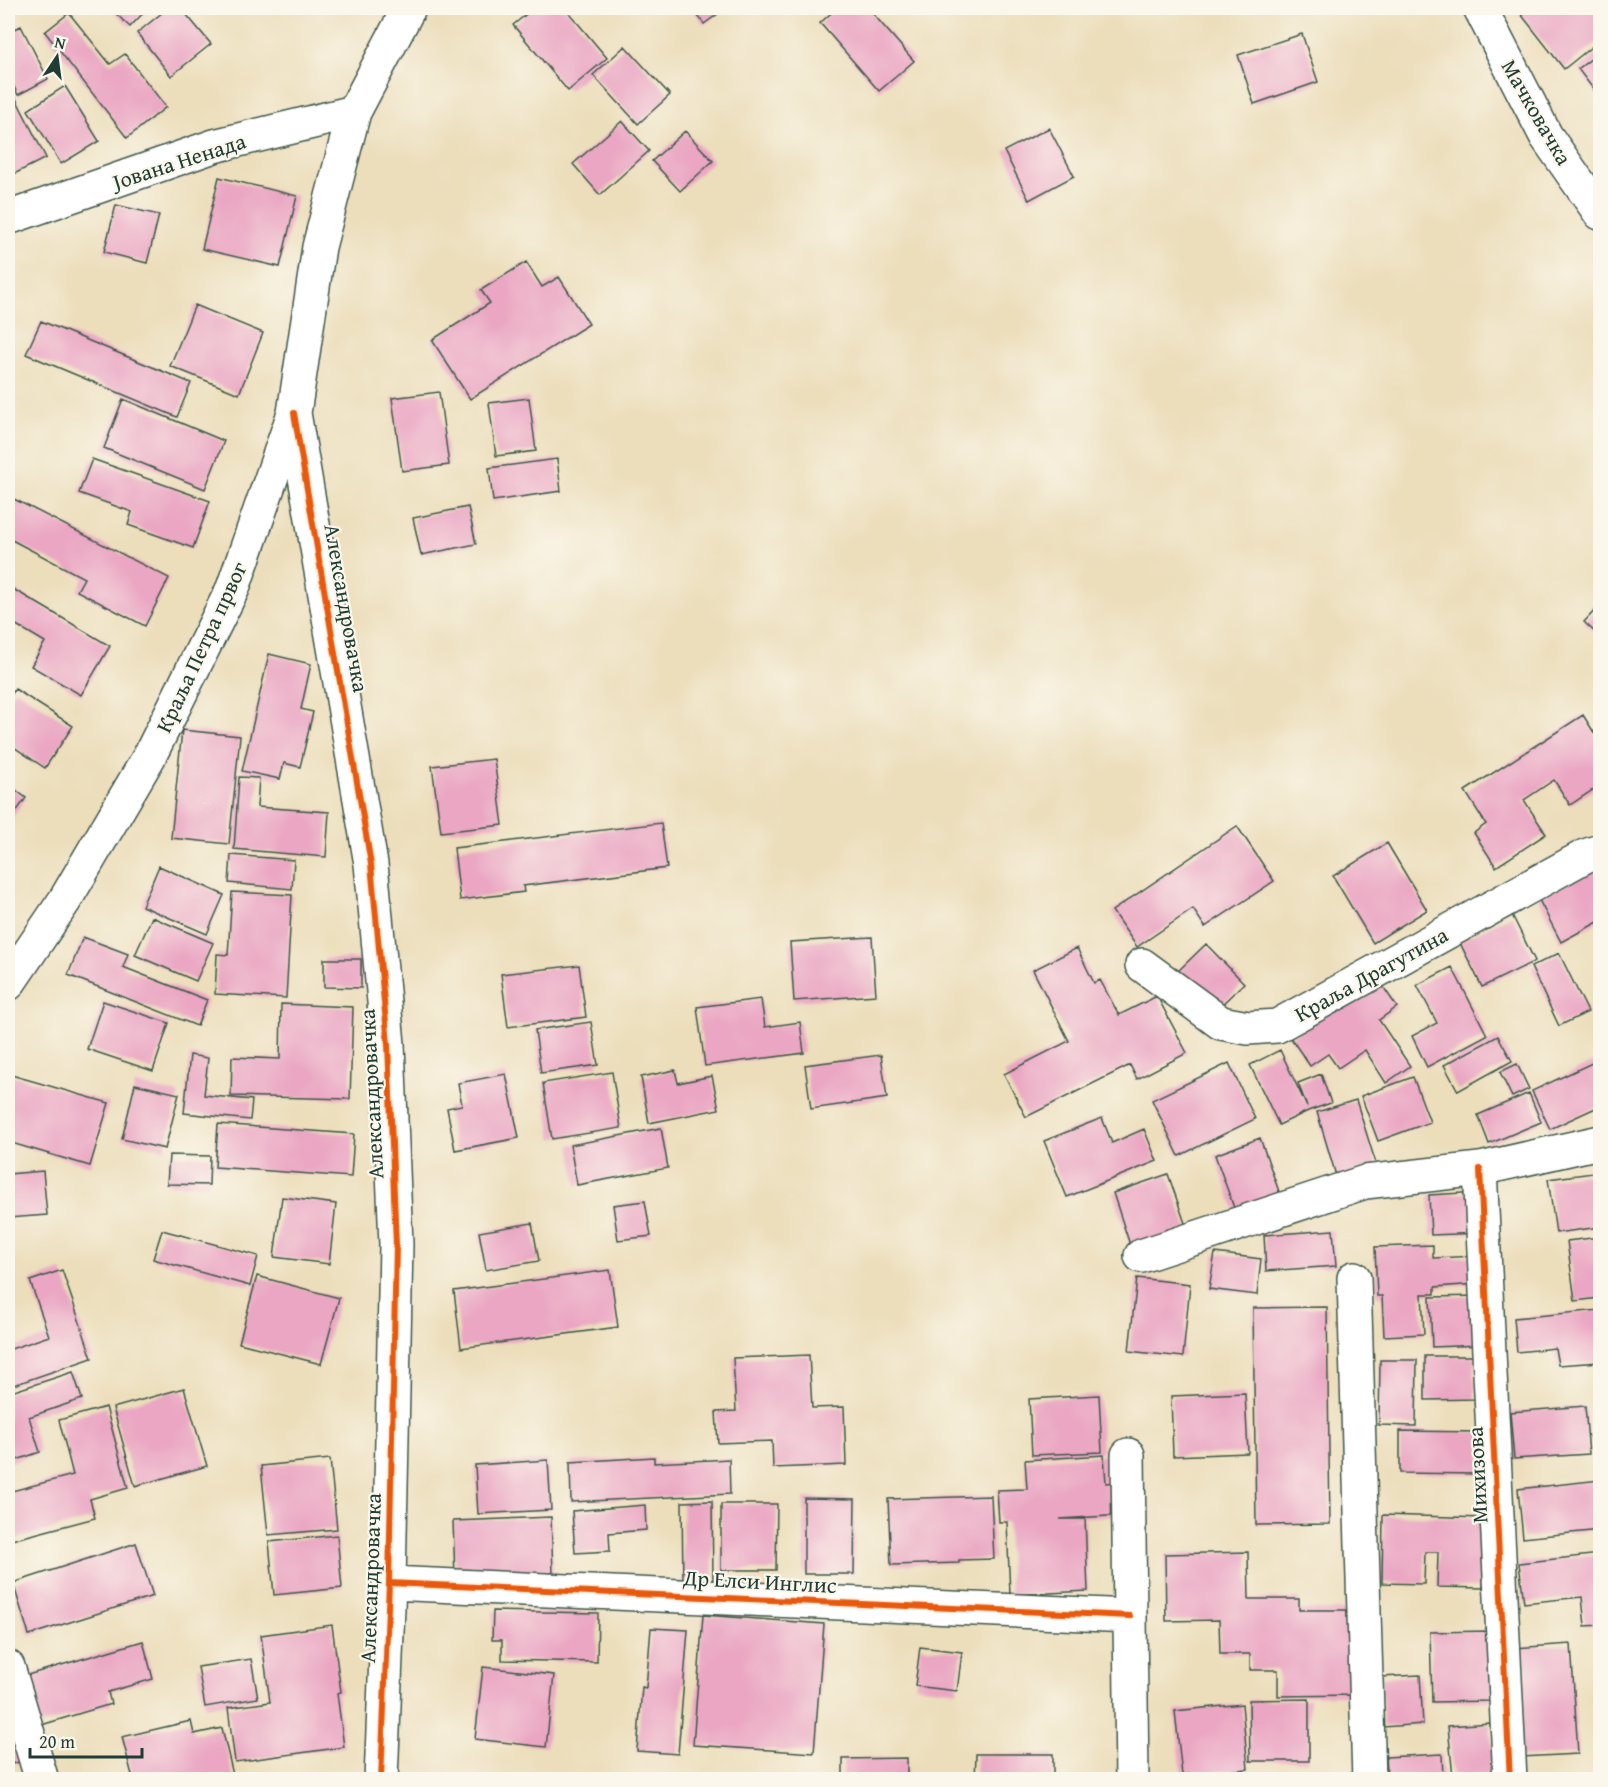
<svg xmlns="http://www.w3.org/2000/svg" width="1608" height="1787" font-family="'Gentium Book Plus',serif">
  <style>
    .building { fill: #eaa6c2 }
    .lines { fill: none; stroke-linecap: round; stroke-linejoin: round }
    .minor-casing { stroke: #3e5548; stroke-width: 36 }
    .minor { stroke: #fff; stroke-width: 33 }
    .cycleway-casing { stroke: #fbf7ec; stroke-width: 10 }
    .cycleway { stroke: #e8590c; stroke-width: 6 }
    .labels { text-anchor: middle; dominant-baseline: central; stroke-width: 4.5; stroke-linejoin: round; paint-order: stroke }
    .street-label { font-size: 22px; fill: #1f3d34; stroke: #fbf7ec }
  </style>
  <rect width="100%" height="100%" fill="#fbf7ec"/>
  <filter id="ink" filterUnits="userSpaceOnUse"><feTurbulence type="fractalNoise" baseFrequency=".0167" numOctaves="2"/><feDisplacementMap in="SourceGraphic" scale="12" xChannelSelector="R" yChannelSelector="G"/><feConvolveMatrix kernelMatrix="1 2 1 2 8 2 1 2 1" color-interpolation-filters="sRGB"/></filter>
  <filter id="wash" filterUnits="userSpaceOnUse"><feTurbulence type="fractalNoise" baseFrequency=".008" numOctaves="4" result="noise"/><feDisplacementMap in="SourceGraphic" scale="24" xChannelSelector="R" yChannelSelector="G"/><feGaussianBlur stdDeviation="1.35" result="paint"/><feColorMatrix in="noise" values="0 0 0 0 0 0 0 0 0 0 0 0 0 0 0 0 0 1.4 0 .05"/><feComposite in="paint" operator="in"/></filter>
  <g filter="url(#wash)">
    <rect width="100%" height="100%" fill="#ecdebb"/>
    <g id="blocks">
      <path class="building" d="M110 8H148L130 27Z
        M168 8H181L211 44 171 76 137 33Z
        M534 8H565L607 58 568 91 513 25Z
        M692 8H726L704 24Z
        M837 8H868L914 61 879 91 820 23Z
        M1519 8H1597L1600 13V40L1564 69 1517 9Z
        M69 13 110 64 125 54 166 107 127 138 45 32Z
        M21 26 48 79 18 95 8 74V32Z
        M1302 34 1318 82 1254 104 1238 55Z
        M625 46 670 95 638 124 593 75Z
        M1600 52V98L1578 69Z
        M8 83 46 158 8 177Z
        M65 86 99 141 61 164 28 110Z
        M622 121 649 151 600 195 573 164Z
        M1049 128 1074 176 1029 200 1004 151Z
        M685 131 713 161 680 191 652 161Z
        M219 177 297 196 280 267 202 249Z
        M116 205 159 215 147 263 104 252Z
        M526 262 542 287 559 277 589 324 470 399 432 340 490 303 481 290Z
        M195 305 263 333 239 394 170 366Z
        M41 321 191 383 177 417 26 354Z
        M439 392 449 465 402 471 392 398Z
        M529 398 536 451 496 456 489 403Z
        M123 399 224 441 205 489 104 448Z
        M92 459 210 501 193 548 128 525 132 512 79 493Z
        M557 459 561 491 493 501 489 468Z
        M10 497 169 578 145 626 77 591 84 578 8 538V502Z
        M468 507 476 544 421 555 413 518Z
        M8 586 110 646 81 695 31 666 45 642 8 620Z
        M1600 605V637L1584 622Z
        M269 654 311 664 301 709 313 712 300 767 284 763 280 779 242 771Z
        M15 689 73 726 45 768 8 743V700Z
        M1583 715 1600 742V785L1570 805 1554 780 1524 800 1546 834 1496 867 1474 833 1486 824 1465 791Z
        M182 730 240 736 229 844 171 838Z
        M494 759 503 825 441 832 432 766Z
        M239 777 259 778 257 807 329 812 326 857 234 849Z
        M8 784 26 798 8 823Z
        M661 823 667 868 523 886 524 892 460 900 454 848Z
        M1237 826 1274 881 1205 927 1193 909 1137 947 1112 911Z
        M1387 843 1427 910 1373 943 1333 876Z
        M231 855 294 860 292 889 229 883Z
        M1600 865V921L1561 942 1538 898Z
        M159 866 224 895 207 934 142 906Z
        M232 892 292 895 286 998 215 994 217 954 228 955Z
        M1512 915 1535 961 1482 987 1459 941Z
        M152 917 213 943 196 981 135 955Z
        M83 937 128 954 123 967 207 1000 197 1026 68 975Z
        M872 937 876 995 794 1001 790 942Z
        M1206 944 1244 983 1213 1013 1175 974Z
        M1077 948 1094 983 1100 980 1119 1015 1157 996 1187 1053 1137 1079 1130 1065 1026 1117 1004 1074 1069 1041 1033 970Z
        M1559 953 1588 1012 1559 1026 1531 967Z
        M324 959H361V988L324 987Z
        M579 965 586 1017 508 1027 501 974Z
        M1452 967 1487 1035 1427 1067 1412 1036 1437 1023 1417 985Z
        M1378 979 1397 1007 1379 1020 1410 1066 1386 1083 1365 1050 1338 1068 1328 1054 1310 1066 1290 1037Z
        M761 999 765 1027 800 1022 804 1053 705 1066 697 1007Z
        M103 1001 169 1023 153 1071 87 1049Z
        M281 1004 353 1007 350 1099 231 1096 232 1057 280 1059Z
        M591 1022 598 1065 541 1073 535 1030Z
        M1498 1036 1512 1061 1458 1091 1444 1065Z
        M1280 1050 1307 1107 1298 1083 1321 1074 1331 1103 1308 1111 1279 1125 1250 1065Z
        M190 1055 208 1058 204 1095 252 1100 250 1120 184 1113Z
        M881 1055 887 1098 811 1109 805 1065Z
        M1594 1062 1600 1077V1106L1550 1129 1532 1091Z
        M1229 1063 1255 1119 1179 1156 1152 1100Z
        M1517 1064 1529 1089 1512 1097 1500 1072Z
        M675 1070 678 1083 712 1076 719 1109 649 1123 641 1077Z
        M612 1072 621 1128 552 1139 543 1083Z
        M8 1074 109 1103 90 1166 8 1142Z
        M506 1074 519 1138 455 1150 447 1108 462 1105 458 1083Z
        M1413 1077 1430 1122 1378 1141 1361 1096Z
        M135 1084 179 1094 165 1149 122 1139Z
        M1529 1093 1541 1122 1489 1144 1478 1115Z
        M1356 1100 1377 1167 1337 1179 1317 1112Z
        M1102 1118 1112 1143 1144 1129 1157 1161 1067 1197 1044 1141Z
        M218 1124 354 1134 351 1177 215 1167Z
        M661 1128 668 1168 577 1185 570 1145Z
        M1260 1138 1282 1200 1237 1216 1215 1155Z
        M169 1155 210 1156 209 1185 167 1184Z
        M43 1171 47 1215 8 1218V1174Z
        M1600 1172V1227L1556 1233 1548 1179Z
        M1168 1174 1187 1229 1131 1248 1113 1193Z
        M1479 1192 1481 1233 1431 1235 1429 1195Z
        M282 1197 336 1204 329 1264 274 1257Z
        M645 1201 651 1236 618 1240 613 1205Z
        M532 1223 539 1261 486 1270 479 1232Z
        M162 1230 258 1256 250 1286 153 1259Z
        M1333 1230 1336 1266 1266 1271 1264 1235Z
        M1600 1237V1298L1575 1301 1567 1241Z
        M1433 1245V1258L1476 1256 1478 1284 1435 1287V1294H1422L1424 1334 1384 1336 1382 1296H1377L1375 1247Z
        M1215 1253 1261 1259 1257 1295 1209 1289Z
        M62 1270 92 1358 8 1387V1350L49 1336 30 1281Z
        M610 1270 618 1327 461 1348 454 1291Z
        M257 1276 339 1298 321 1364 239 1343Z
        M1137 1278 1190 1284 1183 1357 1129 1351Z
        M1479 1296 1481 1345 1432 1347 1430 1297Z
        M1327 1307 1330 1524 1256 1525 1253 1308Z
        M1600 1310V1362L1558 1365 1555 1348 1517 1352 1514 1318Z
        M809 1355 812 1408 844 1407 846 1465 773 1468 772 1441 718 1443 716 1412 736 1411 733 1358Z
        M1425 1356H1475V1399L1425 1400Z
        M1380 1360H1417L1416 1426 1379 1425Z
        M73 1372 82 1399 29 1417 40 1452 8 1463V1393Z
        M184 1388 207 1466 135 1486 113 1408Z
        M1245 1393 1248 1453 1173 1456 1171 1396Z
        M1099 1395 1102 1452 1032 1455 1029 1399Z
        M1585 1406 1589 1454 1514 1459 1510 1412Z
        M106 1407 128 1488 90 1499 95 1518 8 1541V1492L73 1475 59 1420Z
        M1400 1431 1481 1432 1480 1474 1400 1473Z
        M1104 1455 1106 1483 1121 1482 1123 1515 1060 1519H1085L1088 1591 1010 1595 1007 1522H999L997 1490 1027 1489 1025 1460Z
        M654 1457V1463L729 1459 730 1494 571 1502 570 1462Z
        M330 1459 337 1529 268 1535 261 1466Z
        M548 1460 551 1510 478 1514 475 1465Z
        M1600 1480V1530L1523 1538 1518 1489Z
        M991 1496 994 1559 959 1560V1563L891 1565 888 1499Z
        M804 1498 855 1499 854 1574H804Z
        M712 1501 713 1581 683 1582 682 1502Z
        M721 1504H777L776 1570H721Z
        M645 1505 646 1530 609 1533 610 1551 575 1553 572 1511Z
        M1383 1515 1485 1518 1483 1588 1437 1587 1438 1552H1425L1424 1584 1382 1583Z
        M551 1517 553 1573 455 1577 453 1521Z
        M337 1535 342 1588 274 1595 269 1542Z
        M136 1543 153 1596 29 1635 13 1583Z
        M1248 1552 1249 1599H1299V1610H1358L1359 1695 1278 1696V1670H1250V1654H1220L1219 1620 1166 1621 1165 1554Z
        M1600 1554V1625L1585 1626 1582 1597 1524 1603 1519 1563Z
        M493 1611 598 1613 597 1662 502 1660V1640H492Z
        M703 1615 824 1624 814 1753 693 1745Z
        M332 1625 341 1692 337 1693 344 1747 235 1762 228 1708 270 1702 261 1635Z
        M651 1628 688 1630 678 1754 637 1751 642 1687 646 1688Z
        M1492 1631V1701L1432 1702 1430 1632Z
        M143 1641 153 1679 108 1692 111 1704 38 1726 24 1676Z
        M1571 1644 1578 1754 1521 1757 1514 1648Z
        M920 1647 962 1652 957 1691 915 1686Z
        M251 1659 258 1698 205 1707 198 1667Z
        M1594 1659H1600V1731H1598Z
        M483 1667 554 1675 546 1747 475 1739Z
        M1420 1675 1423 1724 1383 1727 1381 1677Z
        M1309 1699V1761H1250L1249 1700Z
        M1242 1704 1248 1769 1182 1775 1175 1711Z
        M191 1721 194 1734 222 1728 234 1779H133L122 1737Z
        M1490 1723 1495 1775 1453 1778 1448 1726Z
        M8 1724 19 1762 8 1765Z
        M976 1754H1053V1779H975Z
        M1442 1754 1443 1779H1388L1386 1757Z
        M907 1758V1779H843V1759Z
        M1247 1774V1779H1223L1222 1776Z"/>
    </g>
  </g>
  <g filter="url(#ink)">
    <use href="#blocks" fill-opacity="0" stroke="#3e5548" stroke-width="1.5"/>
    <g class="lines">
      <g class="minor-casing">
        <path id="minor" d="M1480 8 1546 136 1600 213
          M8 218 214 146 354 112
          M294 413 371 864 388 1044 396 1245 389 1583 381 1780
          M1142 965 1221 1023 1248 1028 1277 1026 1585 856 1600 851
          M8 984 65 900 149 757 233 588 294 413 319 247 354 112 409 8
          M1480 1169 1510 1780
          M1141 1256 1365 1182 1480 1169 1600 1142
          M1354 1278 1369 1780
          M1128 1455 1132 1780
          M389 1583 1130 1616
          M8 1667 41 1777"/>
      </g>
      <use href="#minor" class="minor"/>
      <g class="cycleway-casing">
        <path id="cycleway" d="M294 413 371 864 388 1044 396 1245 389 1583 381 1780
          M1480 1169 1510 1780
          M389 1583 1130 1616"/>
      </g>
      <use href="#cycleway" class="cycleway"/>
    </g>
  </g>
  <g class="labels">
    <g class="street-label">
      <text transform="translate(1537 112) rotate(60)">Мачковачка</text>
      <text transform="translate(179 161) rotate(-18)">Јована Ненада</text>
      <text transform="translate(347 608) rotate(80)">Александровачка</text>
      <text transform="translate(201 647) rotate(-65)">Краља Петра првог</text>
      <text transform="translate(1371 974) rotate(-29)">Краља Драгутина</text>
      <text transform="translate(371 1094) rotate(-93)">Александровачка</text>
      <text transform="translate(1477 1475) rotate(-93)">Михизова</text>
      <text transform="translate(370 1578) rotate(-88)">Александровачка</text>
      <text transform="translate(760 1581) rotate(3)">Др Елси Инглис</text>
    </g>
  </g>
  <rect width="1608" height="1787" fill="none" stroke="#fbf7ec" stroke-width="30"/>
  <g transform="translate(57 57) rotate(13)" stroke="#fbf7ec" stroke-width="4.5" paint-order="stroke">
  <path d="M0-4.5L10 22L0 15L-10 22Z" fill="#1f3d34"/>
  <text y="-9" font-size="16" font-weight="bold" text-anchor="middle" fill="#1f3d34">N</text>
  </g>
  <path d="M30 1748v9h112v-9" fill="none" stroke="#1f3d34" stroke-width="3"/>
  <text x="39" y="1748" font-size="18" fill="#1f3d34" stroke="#fbf7ec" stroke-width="4.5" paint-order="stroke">20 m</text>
</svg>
